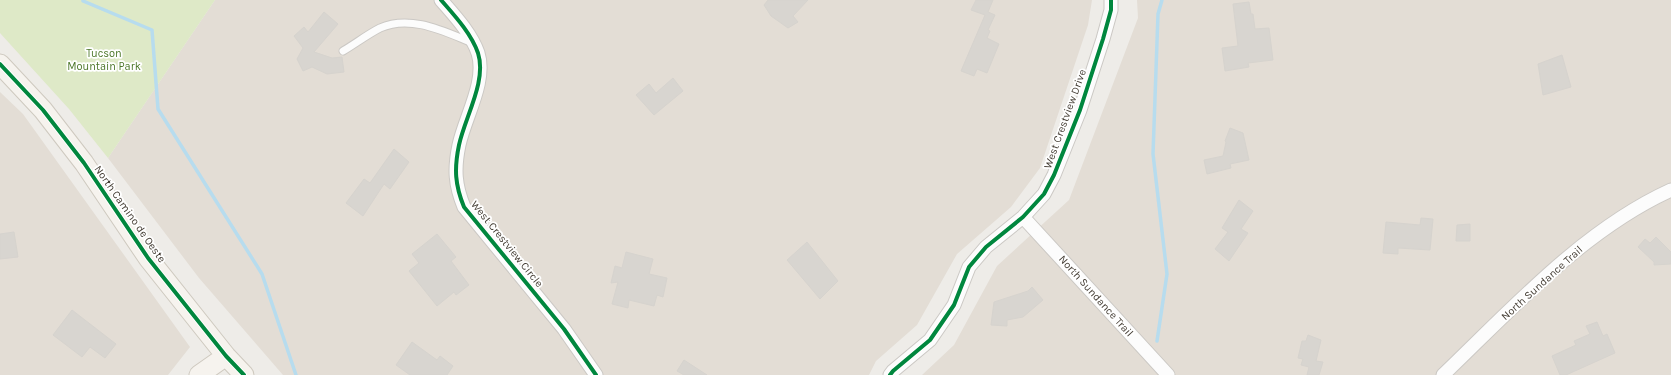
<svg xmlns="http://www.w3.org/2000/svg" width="1671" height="375" font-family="Karla,sans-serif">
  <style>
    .residential { fill: #e3ddd5 }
    .green { fill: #dee9c7 }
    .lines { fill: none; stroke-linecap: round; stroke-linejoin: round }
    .stream { stroke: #b7dcee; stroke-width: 3.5 }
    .building { fill: #d8d5d0; stroke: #d6d3ce }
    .lane-casing { stroke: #cbc8c4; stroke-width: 9 }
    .street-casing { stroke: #cbc8c4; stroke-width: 15 }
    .secondary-casing { stroke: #cec9bf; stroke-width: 21 }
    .lane { stroke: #fcfcfc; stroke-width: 7 }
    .street { stroke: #fcfcfc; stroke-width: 13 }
    .secondary { stroke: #f6f3ee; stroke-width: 19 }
    .cycleway-casing { stroke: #fff; stroke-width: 6 }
    .cycleway { stroke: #00873e; stroke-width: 4 }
    .labels { text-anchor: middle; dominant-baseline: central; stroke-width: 3.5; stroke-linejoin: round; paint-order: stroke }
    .park-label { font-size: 11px; fill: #4b7628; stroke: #fff }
    .street-label { font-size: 11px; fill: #443d34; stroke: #fff }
  </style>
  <rect width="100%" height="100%" fill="#eeece8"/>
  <path class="residential" d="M215 0H1092L1088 25 1040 168 1011 207 957 254 917 325 876 361 869 375H283L199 278 108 158Z
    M1137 0H1671V375H922L954 345 997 266 1069 200 1138 18Z
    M0 92 23 114 190 347 168 375H0Z"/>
  <path class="green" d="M0 0H215L108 158 69 109 0 33Z"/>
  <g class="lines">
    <path class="stream" d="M83 0V1L152 30 158 109 262 274 296 375
      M1157 341 1167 274 1153 154 1158 14 1162 0"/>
  </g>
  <path class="building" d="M768 0H808L793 16 798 22 788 28 771 16 764 5Z
    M976 0H993L988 12 995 15 988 30 990 31 987 38 999 44 987 73 977 69 974 76 961 71 985 15 971 10Z
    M1249 2 1251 14H1253L1255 29 1269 28 1273 60 1248 63 1249 67 1225 71 1222 48 1238 46 1233 4Z
    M324 12 338 24 314 52 332 58 342 57 344 72 327 74 312 67 303 71 297 59 303 48 294 36 304 27 308 32Z
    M1562 55 1571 87 1543 95 1538 64Z
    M673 78 683 91 654 115 636 95 649 84 656 93Z
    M1230 128 1243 133 1249 160 1230 164 1231 168 1207 174 1204 160 1223 156 1226 142 1225 141Z
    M394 149 409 162 390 189 384 184 363 216 346 203 364 179 370 183Z
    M1239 200 1253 211 1241 229 1248 233 1229 261 1215 249 1228 232 1222 228Z
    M1421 218 1433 219 1430 250 1398 248V254L1383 253 1386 222 1420 225Z
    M1470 224V241H1456L1457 225Z
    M14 232 18 257 0 259V234Z
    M437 234 456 257 451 261 469 285 456 295 454 292 437 306 409 271 419 263 412 254Z
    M1656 237 1671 252V264L1654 265V262L1638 247 1645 239 1650 243Z
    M807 242 838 281 820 299 787 260Z
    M626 252 653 259 649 274 667 278 663 297 657 295 654 306 629 300 628 308 612 304 618 282 611 283 615 266 622 268Z
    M1032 287 1043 300 1023 317 1007 320V326L991 325 994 302 1028 291Z
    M72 310 116 344 105 358 90 347 82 357 53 335Z
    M1597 322 1603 336 1607 334 1615 353 1566 375H1560L1552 356 1576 345 1574 341 1590 334 1586 326Z
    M1308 335 1321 340 1316 361 1323 362 1319 375H1307L1309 367 1301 365 1303 359 1298 358 1302 341H1306Z
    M412 342 437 360 440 356 453 366 447 375H410L396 365Z
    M684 360 707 375H684L677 371Z"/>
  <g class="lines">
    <g class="lane-casing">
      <path id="lane" d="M343 51C355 44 368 34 380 28 411 14 445 32 473 43"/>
    </g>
    <g class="street-casing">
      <path id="street" d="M441 0C454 15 471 33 478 53 487 81 465 117 459 145 454 169 455 185 464 207L564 329 596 375
        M1023 217 1168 375
        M890 375 893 371 930 340 954 305 969 267 986 247 1023 217 1044 194 1054 175 1080 110 1103 39 1111 10V0
        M1443 375C1512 309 1583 230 1671 190"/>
    </g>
    <g class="secondary-casing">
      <path id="secondary" d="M0 64 43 110 84 163 148 258 226 356 244 375
        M199 375 226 356"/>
    </g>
    <use href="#lane" class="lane"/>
    <use href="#street" class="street"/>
    <use href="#secondary" class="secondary"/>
    <g class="cycleway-casing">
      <path id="cycleway" d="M441 0C454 15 471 33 478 53 487 81 465 117 459 145 454 169 455 185 464 207L564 329 596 375
        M0 64 43 110 84 163 148 258 226 356 244 375
        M890 375 893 371 930 340 954 305 969 267 986 247 1023 217 1044 194 1054 175 1080 110 1103 39 1111 10V0"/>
    </g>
    <use href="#cycleway" class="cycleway"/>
  </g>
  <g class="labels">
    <g class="park-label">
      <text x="104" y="53">Tucson<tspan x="104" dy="13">Mountain Park</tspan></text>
    </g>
    <g class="street-label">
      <text transform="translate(1065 119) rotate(-70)">West Crestview Drive</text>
      <text transform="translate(130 214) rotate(55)">North Camino de Oeste</text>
      <text transform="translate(507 244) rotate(51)">West Crestview Circle</text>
      <text transform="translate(1542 283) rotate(-42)">North Sundance Trail</text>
      <text transform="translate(1096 296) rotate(48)">North Sundance Trail</text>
    </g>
  </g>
</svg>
